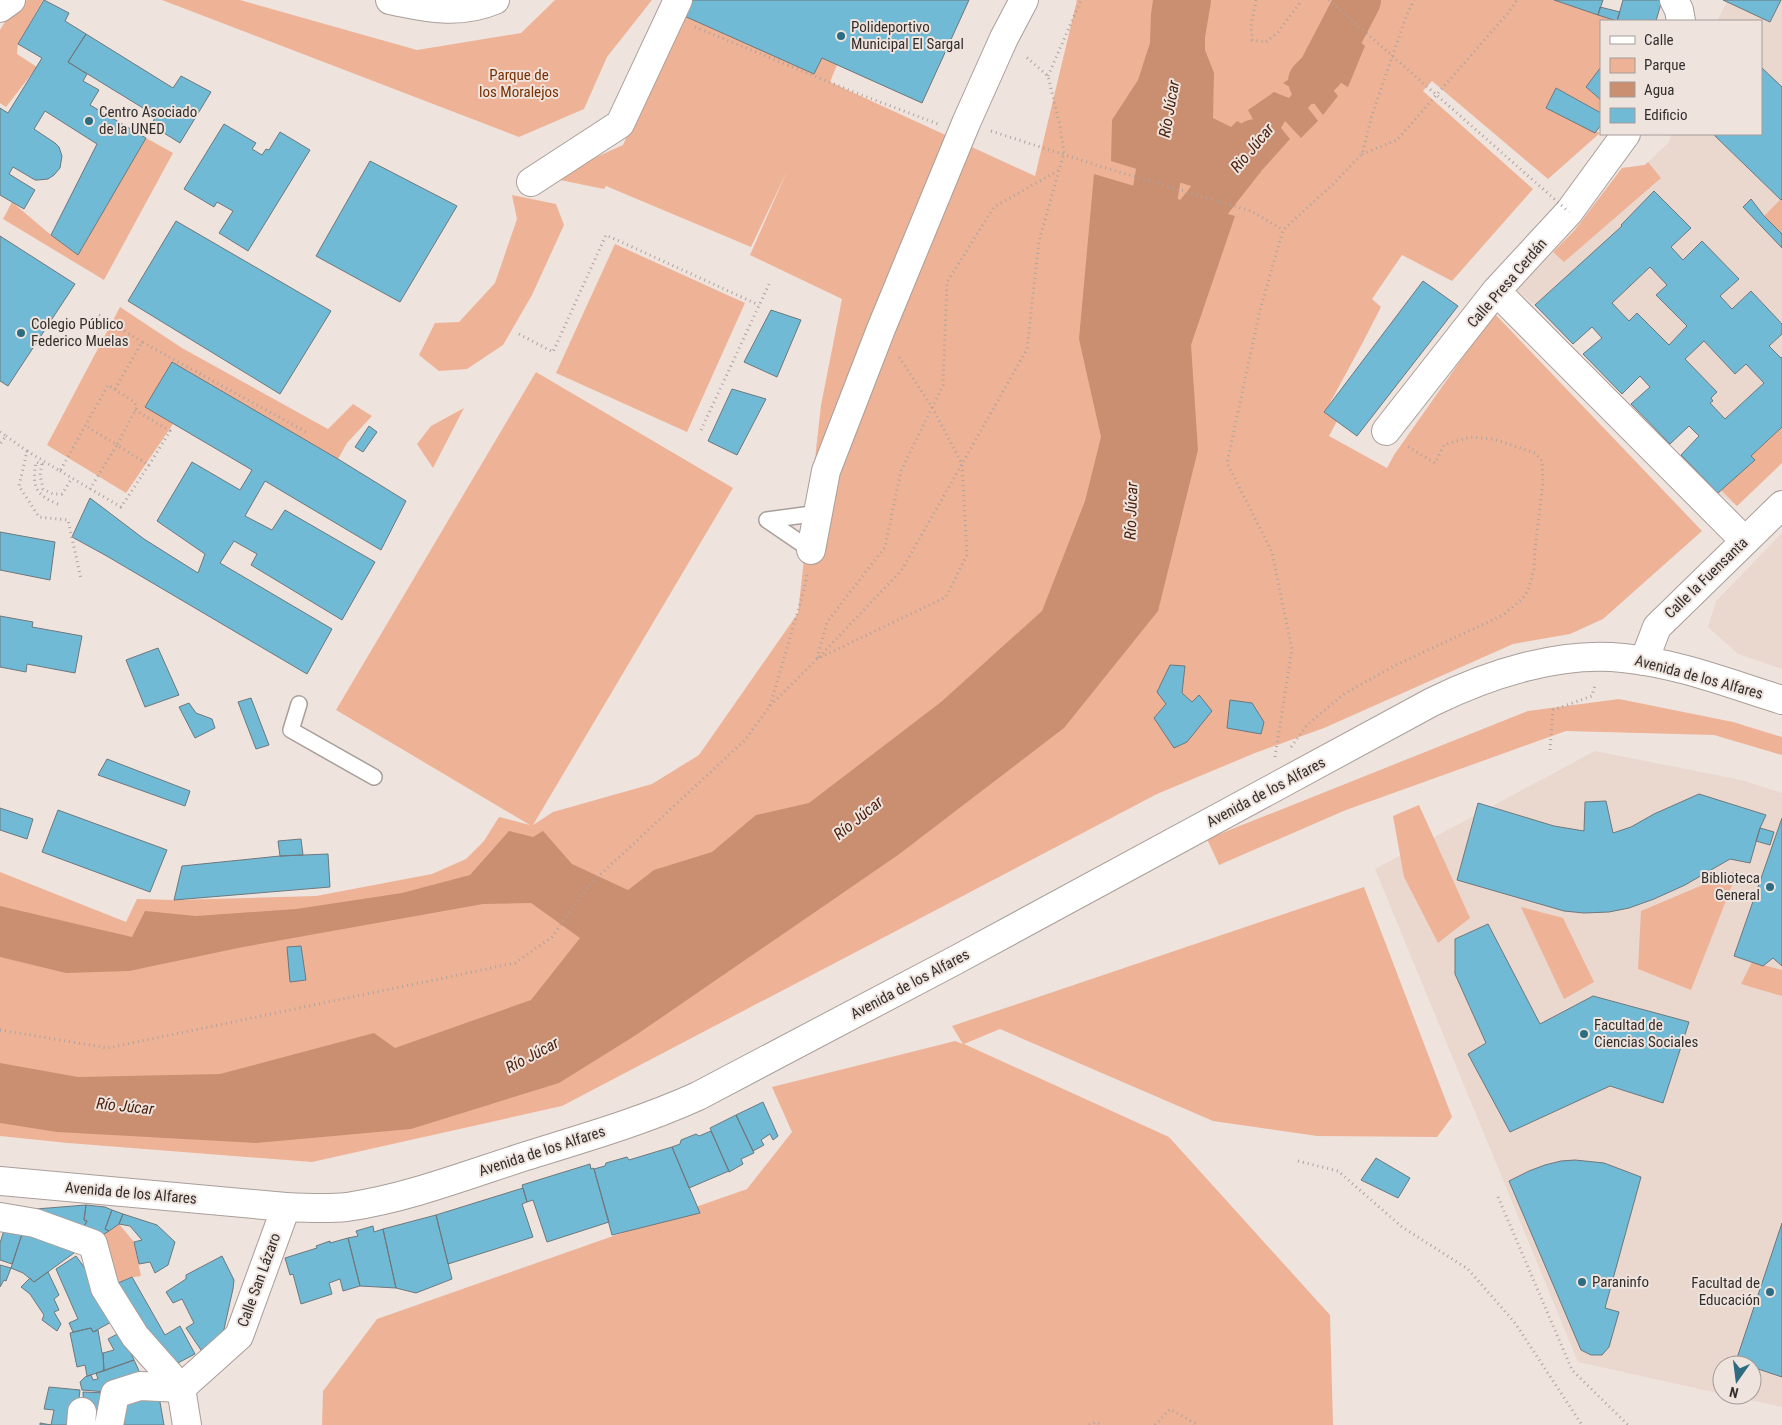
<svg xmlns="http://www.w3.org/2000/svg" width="1782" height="1425" font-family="'Roboto Condensed',sans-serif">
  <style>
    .built { fill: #ead7ce }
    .green { fill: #eeb397 }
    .water { fill: #ca8e71 }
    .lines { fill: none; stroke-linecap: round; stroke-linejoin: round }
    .river { stroke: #ca8e71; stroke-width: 46 }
    .building { fill: #70bad6; stroke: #6d787c; fill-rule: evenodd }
    .service-casing { stroke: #a99e99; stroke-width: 18 }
    .minor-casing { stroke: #a99e99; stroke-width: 30 }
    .tertiary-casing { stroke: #a99e99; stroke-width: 30 }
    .path { stroke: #aca39f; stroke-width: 3; stroke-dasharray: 1 4; stroke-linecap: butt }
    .service { stroke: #fff; stroke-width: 15 }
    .minor { stroke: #fff; stroke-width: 28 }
    .tertiary { stroke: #fff; stroke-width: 28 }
    .path-bridge { stroke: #aca39f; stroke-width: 3; stroke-dasharray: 1 4; stroke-linecap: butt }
    .poi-dot { fill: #2d6c81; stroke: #efe3de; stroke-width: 2 }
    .labels { text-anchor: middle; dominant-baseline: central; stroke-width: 4; stroke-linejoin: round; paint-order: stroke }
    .poi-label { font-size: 15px; fill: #332f2d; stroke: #efe3de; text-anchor: start }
    .park-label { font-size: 15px; fill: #793000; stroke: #efe3de }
    .street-label { font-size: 15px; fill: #332f2d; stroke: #efe3de }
    .water-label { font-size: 16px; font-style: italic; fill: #4b230e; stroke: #efe3de }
  </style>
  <rect width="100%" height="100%" fill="#efe3de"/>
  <path class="built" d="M1723 0H1782V463L1737 506 1718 493 1681 455 1699 436 1689 427 1670 444 1631 404 1650 387 1640 377 1622 394 1583 354 1601 338 1592 327 1573 344 1535 305 1516 290 1574 231 1622 168 1645 165 1669 142 1671 134H1761V21H1717L1727 2Z
    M1782 533V669L1738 654 1708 627 1716 601Z
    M1595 751 1741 780 1782 793V1407L1727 1395H1752V1365H1722V1394L1578 1362 1375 869Z"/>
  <path class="green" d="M27 0H43L18 44 17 54 37 67 6 107 0 103V30L5 22Z
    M162 0H240L417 50 521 33 555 0H652L607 57 584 109 519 137Z
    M689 0H969L922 103 837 65 830 82 1035 176 1077 0H1554L1618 21H1601V113L1556 88 1546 108 1600 133 1548 179 1432 81 1423 91 1533 189 1452 281 1402 255 1372 299 1381 307 1362 344 1325 412 1337 421 1329 436 1387 468 1394 455 1494 313 1702 531 1603 619 1570 634 1513 644 1324 728 1255 753 1157 794 562 1106 312 1162 68 1143 0 1136V872L126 922 137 899 174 900 316 896 432 874 466 859 484 841 499 817 530 825 336 710 536 372 733 488 533 825 553 812 652 784 699 755 798 613 821 405 842 299 750 255 788 169 751 247 606 186 604 189 560 180 592 159 623 145 664 50Z
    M146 138 173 153 104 280 3 219 12 202 51 235 78 255Z
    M1648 162 1661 178 1564 262 1553 252 1574 231 1622 168 1645 165Z
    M512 195 556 204 564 225 532 295 503 345 467 369 439 371 419 355 435 323 459 322 495 283 517 219Z
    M1782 198V234L1764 216Z
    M615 244 745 303 687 432 556 373Z
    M120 307 182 348 328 429 353 404 372 416 347 443 338 459 146 406 173 424 126 493 47 445Z
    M464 408 433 468 417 444 431 426Z
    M1782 427V463L1737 506 1721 490 1755 460 1751 456Z
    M1619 699 1733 722 1782 737V755L1714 735 1566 731 1346 810 1219 865 1207 839 1528 711Z
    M1419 805 1470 918 1438 943 1404 877 1393 816Z
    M1738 870 1691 990 1638 969 1641 911Z
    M1364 887 1452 1117 1437 1137 1317 1136 1213 1121 1000 1029 964 1044 1169 1137 1330 1315 1333 1425H322L323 1391 377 1319 747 1189 792 1132 772 1087 955 1041 963 1044 952 1026Z
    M1521 907 1563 918 1594 982 1564 999Z
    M1752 962 1782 970V996L1741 984Z
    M119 1224 134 1242 141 1276 128 1278 109 1288 96 1239Z"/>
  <path class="water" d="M1153 0H1205V50L1214 73 1213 118 1231 127 1237 121 1251 129 1259 130 1248 110 1274 92 1289 98 1295 90 1283 83 1302 71 1312 72 1318 66 1311 64 1332 18 1365 46 1348 87 1336 80 1329 85 1338 96 1323 115 1313 102 1308 108 1318 121 1301 138 1285 121 1281 128 1290 139 1263 169 1254 150 1251 159 1258 169 1240 175 1236 200 1111 161 1112 120 1138 80 1150 43 1151 14Z
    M1346 0H1374L1367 22 1345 3Z
    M1094 174 1235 216 1191 345 1198 450 1158 611 1064 728 898 855 636 1035 559 1083 411 1129 256 1143 57 1132 0 1123V1063L78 1077 220 1074 374 1033 395 1048 531 1000 580 938 531 903 483 904 243 947 129 971 66 973 0 957V906L132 937 145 911 196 916 296 909 402 893 470 875 509 831 533 837 543 831 572 864 628 890 654 870 712 852 756 815 809 803 941 702 1042 611 1085 501 1101 437 1079 339Z"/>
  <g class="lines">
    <path class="river" d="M1311 81 1321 71 1358 0
      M1145 254 1188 0
      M1164 258 1255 142"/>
  </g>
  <path class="building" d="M44 0 69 13 65 21 86 34 68 62 87 74 83 81 99 90 90 105 146 138 78 255 51 235 97 144 45 111 34 129 55 143 59 147 62 156 60 168 54 175 48 179 38 180H35L13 167 9 174 35 190 24 209 0 195V108L8 113 42 58 18 44Z
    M689 0H969L922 103 822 58 814 74 682 15Z
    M1554 0H1603L1598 15Z
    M1623 0H1662L1656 21H1617Z
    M1723 0H1781L1770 22Z
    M1600 7 1620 12 1617 21 1598 15Z
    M86 34 173 88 181 76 211 92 180 143 151 125 156 116 68 62Z
    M1601 67V100L1586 87Z
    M1761 67 1782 87V199L1781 200 1713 134H1761Z
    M1556 88 1601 113V125L1595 133 1546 108Z
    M224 124 256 143 252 149 262 155 266 149 269 150 280 132 310 150 248 251 219 233 233 211 217 202 214 207 184 189Z
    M370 161 457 206 400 302 316 256Z
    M1654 191 1691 228 1671 247 1683 260 1702 241 1739 279 1720 296 1732 309 1751 291 1782 324V334L1769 346 1781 358 1782 357V427L1751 456 1755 460 1718 493 1681 455 1699 436 1689 426 1670 444 1631 404 1650 387 1640 376 1622 394 1583 354 1602 338 1592 327 1573 344 1535 305 1622 226 1621 225ZM1650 267 1667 285 1656 295 1687 326 1669 345 1637 313 1629 321 1612 303ZM1704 341 1735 374 1746 364 1764 383 1725 419 1710 403 1713 401 1711 398 1717 392 1685 359Z
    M1751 199 1764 216 1782 234V248L1743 207Z
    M176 221 331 311 280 394 128 301Z
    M0 236 75 284 8 386 0 381Z
    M1423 281 1458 306 1357 436 1324 412Z
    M771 310 801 320 777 377 744 362Z
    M172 362 338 459 406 501 381 550 265 481 245 516 272 530 285 510 375 562 342 620 251 565 257 554 234 541 220 563 332 629 307 674 105 555 72 537 90 498 144 539 198 573 205 554 157 521 192 462 240 490 252 470 145 407Z
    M732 389 766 399 737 455 708 441Z
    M369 426 377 432 363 452 355 447Z
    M0 532 55 542 50 580 0 570Z
    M0 616 33 622 32 627 82 636 75 673 27 664 26 672 0 667Z
    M158 648 179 695 145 707 126 660Z
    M1170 665 1185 666 1182 693 1192 702 1199 695 1212 711 1187 742 1174 748 1154 718 1166 704 1157 692Z
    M251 698 269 745 256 749 238 702Z
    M1230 700 1252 703 1264 722 1261 734 1227 728Z
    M189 703 196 713 212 719 215 728 195 738 179 707Z
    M107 759 190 791 185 806 98 775Z
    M1699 794 1766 815 1760 828 1750 863 1730 859 1685 885 1654 899 1629 908 1609 912 1584 913 1564 911 1457 880 1478 803 1554 826 1584 831 1585 802 1606 801 1613 833 1631 827 1654 814Z
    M0 808 33 819 27 839 0 830Z
    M58 810 167 850 150 892 42 852Z
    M1782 818V966L1773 958 1763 966 1734 956Z
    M1760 828 1774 832 1770 845 1756 841Z
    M301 839 303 855 280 856 278 841Z
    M328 854 330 887 174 900 182 866 280 856Z
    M1488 924 1540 1024 1593 996 1689 1022 1663 1103 1610 1086 1510 1132 1468 1054 1486 1043 1455 974V939Z
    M301 946 306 980 290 982 287 947Z
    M763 1102 778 1136 773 1140 770 1134 761 1140 764 1145 753 1151 736 1115Z
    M736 1115 754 1153 741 1159 743 1164 729 1172 710 1128Z
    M711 1131 729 1171 689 1188 672 1147 680 1144 681 1140 696 1134 699 1136Z
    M672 1147 700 1213 612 1235 594 1169 605 1166 606 1163 627 1157 629 1160Z
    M1376 1158 1410 1178 1398 1198 1361 1180Z
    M1575 1160 1604 1163 1641 1177 1605 1308 1619 1312 1609 1347 1602 1355H1591L1581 1350 1509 1181 1529 1171 1545 1165 1561 1161Z
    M590 1164 591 1169 593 1168 594 1169 609 1222 547 1242 533 1200 527 1202 522 1185Z
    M523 1188 527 1202 522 1204 533 1237 448 1264 436 1215Z
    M86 1205 84 1220 87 1221 81 1232 35 1217 36 1209Z
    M86 1205 105 1207 112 1210 105 1229 109 1231 96 1239 81 1232 87 1221 84 1220Z
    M112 1210 123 1214 119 1224 109 1231 105 1229Z
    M123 1214 157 1225 175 1242 168 1265 155 1273 150 1262 139 1264 134 1242 142 1240 130 1226 119 1224Z
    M436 1215 452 1279 416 1293 396 1288 383 1229Z
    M7 1221 25 1225 12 1264 0 1260V1243Z
    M1782 1223V1377L1752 1367V1365L1736 1361Z
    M25 1225 69 1247 74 1253 34 1282 23 1273 11 1268Z
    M373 1226 374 1232 383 1229 396 1288 360 1286 348 1238 358 1236 356 1231Z
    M348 1238 360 1286 343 1291 340 1279 329 1283 332 1294 301 1304 293 1274 290 1275 285 1258 317 1248 316 1246 330 1241V1243Z
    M76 1256 89 1274 115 1320 93 1332 91 1328 73 1332 69 1323 78 1319 56 1269Z
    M222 1256 234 1280 233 1289 222 1338 201 1350 186 1328 194 1323 182 1299 173 1303 166 1292 186 1279V1275Z
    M0 1265 11 1268 6 1281 4 1280 0 1287Z
    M48 1272 59 1295 54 1299 59 1310 54 1312 61 1324 57 1331 42 1320 44 1315 30 1294 21 1287 30 1278 34 1282Z
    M132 1277 165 1335 180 1326 195 1354 174 1365 109 1287Z
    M91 1328 93 1332 98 1330 102 1353H103L104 1371 87 1376 85 1365 77 1367 70 1333Z
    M121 1332 134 1360 104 1371 103 1353 114 1350 108 1339Z
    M134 1360 145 1384 107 1392 82 1390 80 1382 85 1377 91 1375 93 1380 98 1379 96 1373Z
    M49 1387 80 1390 76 1425H40V1423L51 1425 54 1410 44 1409Z
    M158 1391 164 1425H112L117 1398Z
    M83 1392 107 1393 106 1413 84 1411Z"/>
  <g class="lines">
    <g class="service-casing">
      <path id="service" d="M767 520 811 550
        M767 520 819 513
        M299 704 291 730 374 777"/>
    </g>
    <g class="minor-casing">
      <path id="minor" d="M390 0C427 8 459 15 495 0
        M1674 0 1679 10 1681 21
        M0 8 11 0
        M531 182 620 124 678 0
        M1496 291 1745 541
        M1386 431 1496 291 1569 212 1626 134
        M811 550 826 471 881 329 966 123 1004 38 1024 0
        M1644 661 1657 627 1782 505
        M0 1217 35 1223 93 1244 105 1288 135 1336 181 1388
        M81 1425 82 1412
        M109 1425 115 1394 140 1386 181 1388
        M187 1425 181 1388 239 1336 286 1207"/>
    </g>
    <g class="tertiary-casing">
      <path id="tertiary" d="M0 1181 286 1207C306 1208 326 1209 347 1207 408 1198 467 1175 526 1156 584 1138 643 1121 698 1096L954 961 1432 702C1489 674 1560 651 1623 658 1677 663 1730 684 1782 700"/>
    </g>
    <path class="path" d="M1256 0 1251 26 1252 40 1266 42 1278 32 1302 0
      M695 27 851 91 938 124
      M1048 76 1081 0
      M991 131 1096 165 1251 211 1283 230
      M1362 154 1397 140 1508 13 1517 0
      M99 315 142 342
      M519 334 553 352 606 235 759 305
      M115 389 142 342 308 433
      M135 410 170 431 149 465
      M701 430 770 282
      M0 432 6 436 0 444
      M6 436 27 451 19 486 39 517 68 520 81 579
      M27 451 60 471 108 385 134 402 137 407 117 445 86 426
      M60 471 121 507 149 465 117 445 90 489
      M58 504C35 495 32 486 36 462L42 464 40 475 43 489 53 494H62L72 478
      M819 657 901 571 962 464 932 407 899 357
      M817 658 827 622 885 547 901 471 943 385 947 282 994 207 1059 170
      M770 706 804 590 807 575
      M1291 747 1307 725 1344 694 1394 666 1503 615 1521 600 1528 591 1534 569 1535 549 1543 482 1542 461 1535 453 1493 439 1470 437 1444 445 1435 463 1407 446
      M1550 750 1553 710 1592 696 1595 685
      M1275 757 1292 649 1272 552 1227 463 1260 310 1283 230 1333 184 1362 154 1372 115 1406 17 1414 0
      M0 1030 108 1048 515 963 552 937 589 885 745 740 770 706 817 659 946 597 967 555 962 464 1027 349 1039 241 1064 153 1060 126 1048 76 1025 56
      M1298 1161 1338 1171 1402 1227 1468 1269 1515 1323 1582 1425
      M1498 1197 1572 1370 1628 1425
      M1089 1425 1096 1422 1102 1425
      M1155 1425 1170 1409 1198 1425"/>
    <use href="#service" class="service"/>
    <use href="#minor" class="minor"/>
    <use href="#tertiary" class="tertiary"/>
    <path class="path-bridge" d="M1329 0 1569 212"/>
  </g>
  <g class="poi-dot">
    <circle cx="841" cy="36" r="5"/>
    <circle cx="89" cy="121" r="5"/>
    <circle cx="21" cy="333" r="5"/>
    <circle cx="1770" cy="887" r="5"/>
    <circle cx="1584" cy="1034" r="5"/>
    <circle cx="1582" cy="1282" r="5"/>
    <circle cx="1770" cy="1292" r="5"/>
  </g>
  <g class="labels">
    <g class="poi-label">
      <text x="851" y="27">Polideportivo<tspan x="851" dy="17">Municipal El Sargal</tspan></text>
      <text x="99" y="112">Centro Asociado<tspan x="99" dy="17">de la UNED</tspan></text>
      <text x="31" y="324">Colegio Público<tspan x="31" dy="17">Federico Muelas</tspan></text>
      <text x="1760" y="878" text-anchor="end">Biblioteca<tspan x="1760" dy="17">General</tspan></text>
      <text x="1594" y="1025">Facultad de<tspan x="1594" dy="17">Ciencias Sociales</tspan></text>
      <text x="1592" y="1282">Paraninfo</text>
      <text x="1760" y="1283" text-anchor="end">Facultad de<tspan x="1760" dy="17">Educación</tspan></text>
    </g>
    <g class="park-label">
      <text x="519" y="75">Parque de<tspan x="519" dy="17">los Moralejos</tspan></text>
    </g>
    <g class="street-label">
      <text transform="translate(1507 283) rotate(-49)">Calle Presa Cerdán</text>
      <text transform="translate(1706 578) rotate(-44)">Calle la Fuensanta</text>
      <text transform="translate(1699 677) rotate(15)">Avenida de los Alfares</text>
      <text transform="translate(1266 792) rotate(-28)">Avenida de los Alfares</text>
      <text transform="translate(910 984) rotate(-28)">Avenida de los Alfares</text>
      <text transform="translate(542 1151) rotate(-18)">Avenida de los Alfares</text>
      <text transform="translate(131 1193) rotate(5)">Avenida de los Alfares</text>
      <text transform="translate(259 1280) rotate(-70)">Calle San Lázaro</text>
    </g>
    <g class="water-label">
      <text transform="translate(1169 109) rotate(-80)">Río Júcar</text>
      <text transform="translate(1252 148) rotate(-50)">Rio Júcar</text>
      <text transform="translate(1131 511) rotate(-88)">Río Júcar</text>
      <text transform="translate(858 818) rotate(-39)">Río Júcar</text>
      <text transform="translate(532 1055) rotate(-28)">Río Júcar</text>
      <text transform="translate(125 1106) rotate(6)">Río Júcar</text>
    </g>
  </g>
  <rect x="1600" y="20" width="162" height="115" fill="#efe3de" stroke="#a49b97"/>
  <rect x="1610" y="36" width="25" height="8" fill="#ffffff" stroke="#a49b97"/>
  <text x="1644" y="45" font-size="15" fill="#332f2d">Calle</text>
  <rect x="1610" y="58" width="25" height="15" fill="#eeb397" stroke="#a49b97"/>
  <text x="1644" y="70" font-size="15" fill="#332f2d">Parque</text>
  <rect x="1610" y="82" width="25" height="15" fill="#ca8e71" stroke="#a49b97"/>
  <text x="1644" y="95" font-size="15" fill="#332f2d">Agua</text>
  <rect x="1610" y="108" width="25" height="15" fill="#70bad6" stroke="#a49b97"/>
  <text x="1644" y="120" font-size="15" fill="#332f2d">Edificio</text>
  <g transform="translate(1737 1380) rotate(194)"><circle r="24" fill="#efe3de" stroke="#a49b97"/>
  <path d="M0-4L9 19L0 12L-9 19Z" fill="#2d6c81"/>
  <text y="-8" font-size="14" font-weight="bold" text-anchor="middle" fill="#332f2d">N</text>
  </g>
</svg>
